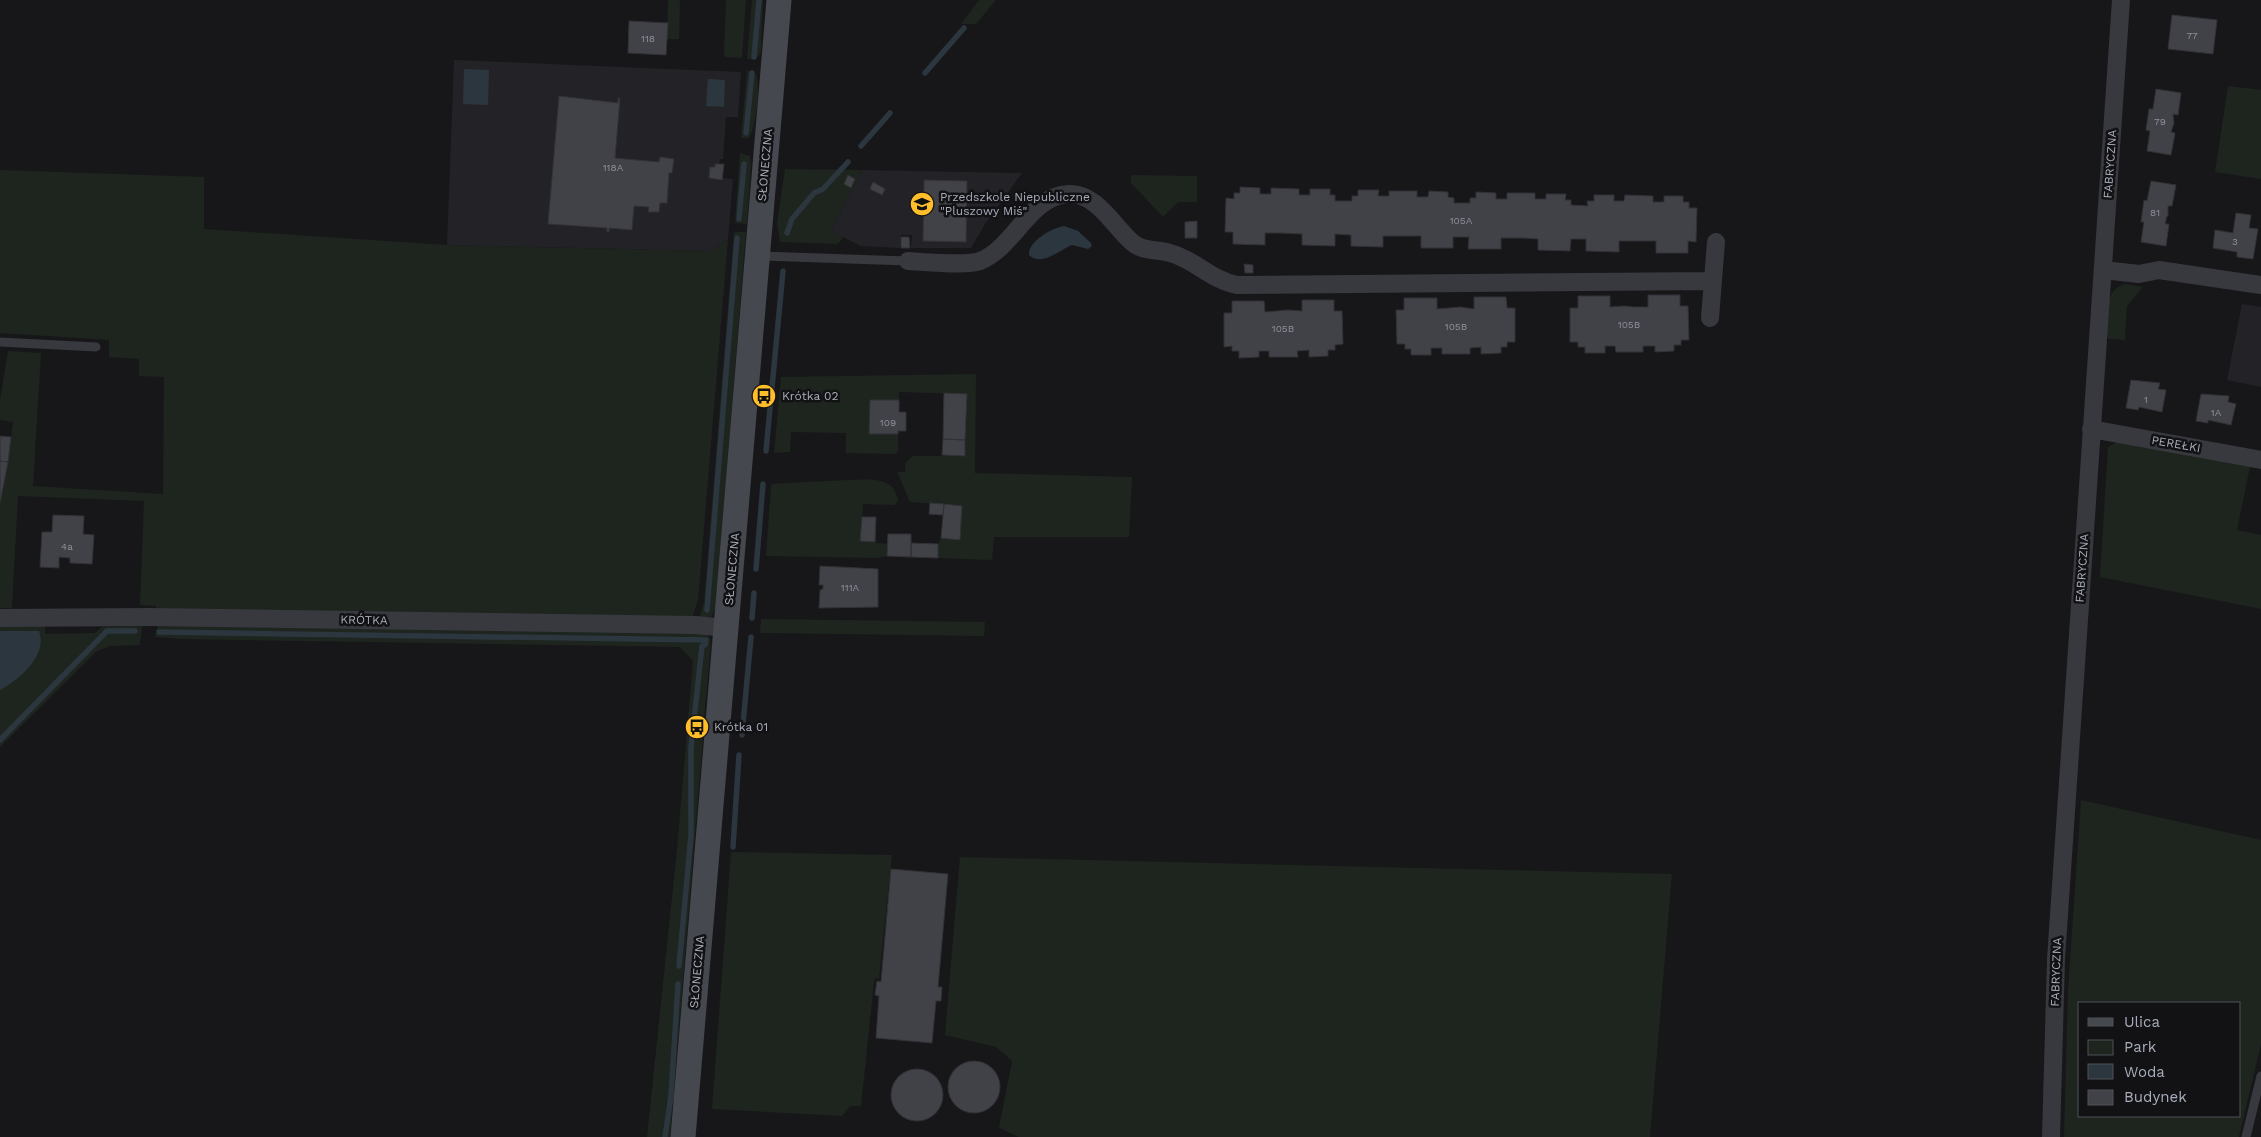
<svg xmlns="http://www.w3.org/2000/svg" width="2261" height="1137" font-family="'Work Sans',sans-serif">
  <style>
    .built { fill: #232327 }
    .green { fill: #1d251e; fill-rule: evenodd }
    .water { fill: #2c363f }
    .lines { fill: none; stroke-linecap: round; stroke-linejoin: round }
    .stream { stroke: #2c363f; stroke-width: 5.5 }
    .building { fill: #414247; stroke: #313136 }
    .service { stroke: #38393f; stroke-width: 9 }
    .minor { stroke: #38393f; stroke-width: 18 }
    .secondary { stroke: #46484f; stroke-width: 25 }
    .labels { text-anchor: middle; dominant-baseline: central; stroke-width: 5; stroke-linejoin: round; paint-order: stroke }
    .number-label { font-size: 10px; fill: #8e929e }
    .street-label { font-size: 12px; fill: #a8adbb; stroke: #121215 }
    .poi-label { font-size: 12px; fill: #a8adbb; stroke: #121215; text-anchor: start }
  </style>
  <rect width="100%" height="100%" fill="#17171a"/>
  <path class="built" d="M454 60 741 72 738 117H726L723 159H720L719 164H724L723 178 733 179 728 239 712 251 447 245Z
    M862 170 1022 173 985 224 971 248H911L912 235H901L900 248 861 246 831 231Z
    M2242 304 2261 307V387L2227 380Z"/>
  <path class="green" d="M668 0H680L679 39H667Z
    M726 0H746L742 58 726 57 724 54Z
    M752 0H763L761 52C757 59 754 60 747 59Z
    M979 0H996L976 24H961Z
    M747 70 756 74C761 86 756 127 749 138H741Z
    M2228 86 2261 90V179L2215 172Z
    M740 153 750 156 751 167 747 224 735 223Z
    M785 169 862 170 831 231 843 237 838 244 780 242 777 223Z
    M0 170 204 177V229L447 245 712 251 728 239 698 600 692 618 156 610V606L140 605 144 501 18 496 12 608H0V503L8 462 13 422 0 420V400L8 351 41 353 33 486 163 494 164 377 139 376V359L109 357V340L0 333Z
    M1131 175 1197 176V202H1178L1163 217 1131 183Z
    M734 232H746L716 607 711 617 699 619 704 602Z
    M2126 284 2143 287 2127 306 2125 340 2109 339 2107 337C2108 318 2103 288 2126 284Z
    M976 374 975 473 1132 477 1129 537H994L992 560 938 558V544L941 538 960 539 962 506 910 502 897 472H905L906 462 913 456H965L967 394 899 392V400H870L869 434H898V452L894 454 846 453V433L791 432 790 452 774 453 781 377Z
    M2117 442 2250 467 2237 530 2261 535V609L2100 577 2108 447Z
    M847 480C868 480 895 475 898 501L894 505 863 504 861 541 888 544 887 556 878 558 766 556 771 484Z
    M761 619 985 622 984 636 760 633Z
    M0 624 45 625V634L95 633 102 627 142 626 140 645 110 646 97 651 0 747Z
    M158 624 704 632 710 638 711 645 704 718 692 717 691 736 703 738 670 1137H647L677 849 693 661 680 647 181 639 155 637Z
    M2081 800 2261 840V1044L2239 1137H2064L2068 990ZM2080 1003H2240V1116H2080Z
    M731 852 892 855 879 979 875 978 874 983 861 1106H850L842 1116 712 1109Z
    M960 857 1672 874 1650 1137H1019L999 1128 1012 1061 996 1047 945 1035Z"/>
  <path class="water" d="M464 69 489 70 488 105 463 104Z
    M708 79 725 80 724 107 706 106Z
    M1064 226 1078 231 1091 243 1092 246 1088 249 1072 245C1059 250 1042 267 1029 255 1028 241 1052 228 1064 226Z
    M0 631H39C48 656 19 680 0 690Z"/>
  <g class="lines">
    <path class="stream" d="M754 57 759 0
      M925 73 964 28
      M746 133 752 73
      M861 146 890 113
      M739 219 744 164
      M787 233 792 219 814 193 823 189 848 162
      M766 451 783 271
      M756 569 763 484
      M707 610 737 238
      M752 618 754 593
      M159 632 706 640 705 645 702 646 691 747V835L679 966
      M742 735 751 637
      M0 740 107 631H135
      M733 847 739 755
      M665 1137 671 1096 678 984"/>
  </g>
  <path class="building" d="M2172 15 2217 20 2213 54 2168 49Z
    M629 21 668 23 666 55 628 53Z
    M2156 89 2181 93 2178 115 2173 114 2174 123 2171 132 2175 133 2171 155 2147 151 2150 131 2146 130 2149 109H2153Z
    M559 96 618 103V98H620L615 158 659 162 660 157 674 159 672 173H669L667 203H660L659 212H648L649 207 634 206 632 230 609 228V232H607V228L548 224Z
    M715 164H724L722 180 709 178 710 167H715Z
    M848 175 855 179 851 188 844 184Z
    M924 180 967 181 966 242 923 241Z
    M2151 181 2176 185 2172 206H2168V216H2167L2165 224H2169L2166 246 2141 242 2144 222H2141L2144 200 2147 201Z
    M873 182 885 189 882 195 870 189Z
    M1240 187 1260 188V194H1271V188L1299 189V195H1310V189H1330V195H1335V201H1352V196H1358V190H1379L1378 196H1389V191H1417V197H1428L1429 191 1448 192V197L1454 198V203H1470V198H1476V192L1496 193V199H1507V193H1535V199H1546V194H1566L1565 200H1571V205L1588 206 1587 201H1594V195H1614V201H1624L1625 195 1653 196V202H1664V196H1683V202H1689V208H1697L1696 242 1688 241V253H1656V241H1619V252L1586 251V239H1571L1570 251 1538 250V239L1524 238H1501V249H1468L1469 237H1453V248H1421V236H1383V247L1351 246V235L1335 234V246L1302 245V234L1280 233H1265V245L1233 244V232H1225L1226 198 1234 199V193H1240Z
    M2236 213 2251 215 2249 228 2258 229 2253 259 2237 257V252L2213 248 2215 230 2233 233Z
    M1197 221V238H1185V222Z
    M901 237H909L910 248H901Z
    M1244 264 1253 265V273H1245Z
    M1648 295H1680V306H1688L1689 340H1681V345H1674V351L1655 352V346H1643V352H1616L1615 346H1605V353H1585V347H1578V342H1570V308H1578V296H1610V307L1624 306 1634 307H1648Z
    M1474 297H1506L1507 308H1515V342H1507V347H1501V353L1481 354V347L1470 348V354H1442V348H1431V355H1411V349H1405V344H1397L1396 310H1404V298H1437V309L1460 307 1474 309Z
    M1302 300H1334V311H1342L1343 344 1335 345V350H1328V356L1309 357V350L1297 351 1298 357H1269V351H1259V357L1239 358V351H1232V346L1224 347V313H1232V301H1264L1265 312 1288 310 1302 311Z
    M2131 380 2160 383 2158 389 2166 390 2162 412 2139 407 2138 410 2126 408Z
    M944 393 967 394 965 440 943 439Z
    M2201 394 2229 396 2228 402 2236 404 2231 425 2208 420V423L2196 421Z
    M870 400H899V412H906V431H898V434H869Z
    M0 436 11 437 8 462 0 461Z
    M943 439 965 440V456L942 455Z
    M0 461 8 462 0 503Z
    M930 503 944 504 943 515 929 514Z
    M944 504 962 506 960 540 941 538Z
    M53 515 84 516 83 534 94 535 92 564 70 563V558L59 557V568L40 567 42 532H52Z
    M862 517H876L875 542 860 541Z
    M888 534H911V557L887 556Z
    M911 543 938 544V558L911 557Z
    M820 566 878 569V607L819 608 820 590 823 589V585H819Z
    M891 869 948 874 938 987H942L941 1001H936L932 1043 876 1038 879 996 875 995 877 981 881 982Z
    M948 1087a26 26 0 1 1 52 0a26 26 0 1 1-52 0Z
    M891 1095a26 26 0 1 1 52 0a26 26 0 1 1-52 0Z"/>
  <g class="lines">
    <path class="service" d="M759 256 908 261
      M0 342 96 347
      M2246 1137 2261 1076"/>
    <path class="minor" d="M908 261C925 262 967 266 980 261 1014 248 1030 195 1069 194 1097 193 1114 227 1133 243 1143 252 1158 249 1170 253 1194 259 1211 280 1237 285L1713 281
      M2103 270 2139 274 2159 270 2261 285
      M1710 318 1716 242
      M2091 429 2261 460
      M0 618 150 617 695 625 727 628
      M2051 1137 2056 959 2121 0"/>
    <path class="secondary" d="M683 1137 779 0"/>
  </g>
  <defs>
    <g id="school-disc" transform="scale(1.25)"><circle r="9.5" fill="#ffbe2a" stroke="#121215"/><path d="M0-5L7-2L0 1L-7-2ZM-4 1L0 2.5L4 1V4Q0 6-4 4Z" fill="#111"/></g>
    <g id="bus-disc" transform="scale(1.25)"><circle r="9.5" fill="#ffbe2a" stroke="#121215"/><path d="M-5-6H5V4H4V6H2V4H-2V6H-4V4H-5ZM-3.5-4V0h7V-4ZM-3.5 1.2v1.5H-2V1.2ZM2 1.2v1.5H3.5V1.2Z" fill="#111"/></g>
  </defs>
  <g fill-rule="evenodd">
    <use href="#school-disc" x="922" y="204"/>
    <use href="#bus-disc" x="764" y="396"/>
    <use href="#bus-disc" x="697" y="727"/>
  </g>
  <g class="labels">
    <g class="number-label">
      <text x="2192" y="35">77</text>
      <text x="648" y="38">118</text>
      <text x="2160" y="121">79</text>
      <text x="613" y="167">118A</text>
      <text x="2155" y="212">81</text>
      <text x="1461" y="220">105A</text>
      <text x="2235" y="241">3</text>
      <text x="1629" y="324">105B</text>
      <text x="1456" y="326">105B</text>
      <text x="1283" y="328">105B</text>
      <text x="2146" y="399">1</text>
      <text x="2216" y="412">1A</text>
      <text x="888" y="422">109</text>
      <text x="67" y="546">4a</text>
      <text x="850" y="587">111A</text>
    </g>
    <g class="street-label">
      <text transform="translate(2110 164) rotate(-86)">FABRYCZNA</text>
      <text transform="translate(765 165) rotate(-85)">SŁONECZNA</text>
      <text transform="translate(2176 444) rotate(10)">PEREŁKI</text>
      <text transform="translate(2082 568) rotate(-86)">FABRYCZNA</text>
      <text transform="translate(732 569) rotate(-85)">SŁONECZNA</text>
      <text transform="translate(364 620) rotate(1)">KRÓTKA</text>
      <text transform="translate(697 972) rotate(-85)">SŁONECZNA</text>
      <text transform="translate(2056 972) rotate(-88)">FABRYCZNA</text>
    </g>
    <g class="poi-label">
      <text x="940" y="197">Przedszkole Niepubliczne<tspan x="940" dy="14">"Pluszowy Miś"</tspan></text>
      <text x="782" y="396">Krótka 02</text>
      <text x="714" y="727">Krótka 01</text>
    </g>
  </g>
  <rect x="2078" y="1002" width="162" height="115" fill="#121215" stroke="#4e5057"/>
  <rect x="2088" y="1018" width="25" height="8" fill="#46484f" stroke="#4e5057"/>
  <text x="2124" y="1027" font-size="15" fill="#a8adbb">Ulica</text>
  <rect x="2088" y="1040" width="25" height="15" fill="#1d251e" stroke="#4e5057"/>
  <text x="2124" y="1052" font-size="15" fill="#a8adbb">Park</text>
  <rect x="2088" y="1064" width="25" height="15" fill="#2c363f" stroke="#4e5057"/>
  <text x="2124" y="1077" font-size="15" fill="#a8adbb">Woda</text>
  <rect x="2088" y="1090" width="25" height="15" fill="#414247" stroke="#4e5057"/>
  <text x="2124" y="1102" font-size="15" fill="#a8adbb">Budynek</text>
</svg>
